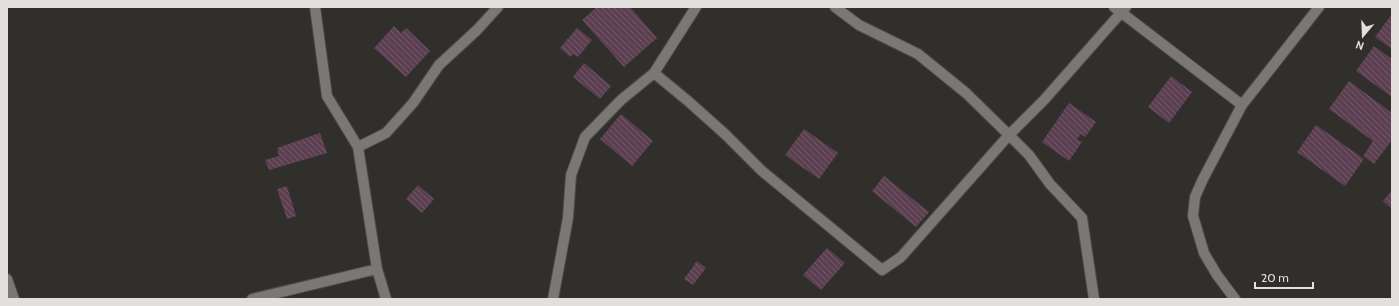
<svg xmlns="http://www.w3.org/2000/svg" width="1399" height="306" font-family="Cabin,sans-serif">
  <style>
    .building { fill: url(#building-back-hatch) }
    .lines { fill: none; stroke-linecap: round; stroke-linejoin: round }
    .street-casing { stroke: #4c4b49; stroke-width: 12 }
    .street { stroke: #7a7874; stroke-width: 10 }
  </style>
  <defs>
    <pattern id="building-back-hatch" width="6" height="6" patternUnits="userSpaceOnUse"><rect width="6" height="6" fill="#5c4052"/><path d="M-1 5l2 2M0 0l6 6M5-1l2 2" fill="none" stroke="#735b6a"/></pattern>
  </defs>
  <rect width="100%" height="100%" fill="#302f2c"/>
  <path class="building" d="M597 7H630L657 38 624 67 582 20Z
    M1392 14V49L1375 37Z
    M394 26 401 33 406 28 430 51 406 77 374 48Z
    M577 28 592 40 578 57 573 54 570 57 560 48Z
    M1374 46 1392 59V97L1356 71Z
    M584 63 611 86 600 99 573 77Z
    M1171 76 1192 92 1169 123 1148 107Z
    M1349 81 1392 113V140L1374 164 1363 156 1373 141 1329 109Z
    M1069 103 1096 122 1085 137 1081 134 1077 139 1082 142 1069 161 1042 142Z
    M621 114 653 141 632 166 600 139Z
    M1316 125 1364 159 1345 186 1297 152Z
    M804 129 838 153 819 179 785 155Z
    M320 133 327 153 269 170 265 160 279 156 277 148Z
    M884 176 929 212 916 227 872 191Z
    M418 185 434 199 422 213 406 199Z
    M287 186 296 216 287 219 277 189Z
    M1392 190V209L1383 201Z
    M827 248 845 263 821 290 803 275Z
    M697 261 706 268 693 285 684 279Z"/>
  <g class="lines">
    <g class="street-casing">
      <path id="street" d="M315 7 327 96 358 147 386 133 413 103 439 65 477 30 498 7
        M1114 7 1242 105
        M654 73 688 101 726 135 762 171 882 270 901 257 1009 135 966 93 918 54 859 25 835 7
        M358 147 377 269 386 299
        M7 279 14 299
        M252 299 377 269
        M553 299 568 218 571 175 585 137 621 100 654 73 696 7
        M1094 299 1082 218 1050 184 1029 155 1009 135 1044 100 1126 7
        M1235 299 1217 275 1204 253 1193 216 1195 197 1203 179 1242 105 1319 7"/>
    </g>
    <use href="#street" class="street"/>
  </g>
  <rect width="1399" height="306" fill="none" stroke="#e1e0de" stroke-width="16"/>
  <g transform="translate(1363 36) rotate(199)" stroke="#302f2c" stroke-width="3" paint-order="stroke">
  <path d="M0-3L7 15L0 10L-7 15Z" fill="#e1e0de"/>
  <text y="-6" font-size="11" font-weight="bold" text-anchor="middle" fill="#e1e0de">N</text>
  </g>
  <path d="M1255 282v6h58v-6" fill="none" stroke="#e1e0de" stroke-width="2"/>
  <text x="1261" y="282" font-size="12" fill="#e1e0de" stroke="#302f2c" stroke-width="3" paint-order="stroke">20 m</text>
</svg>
